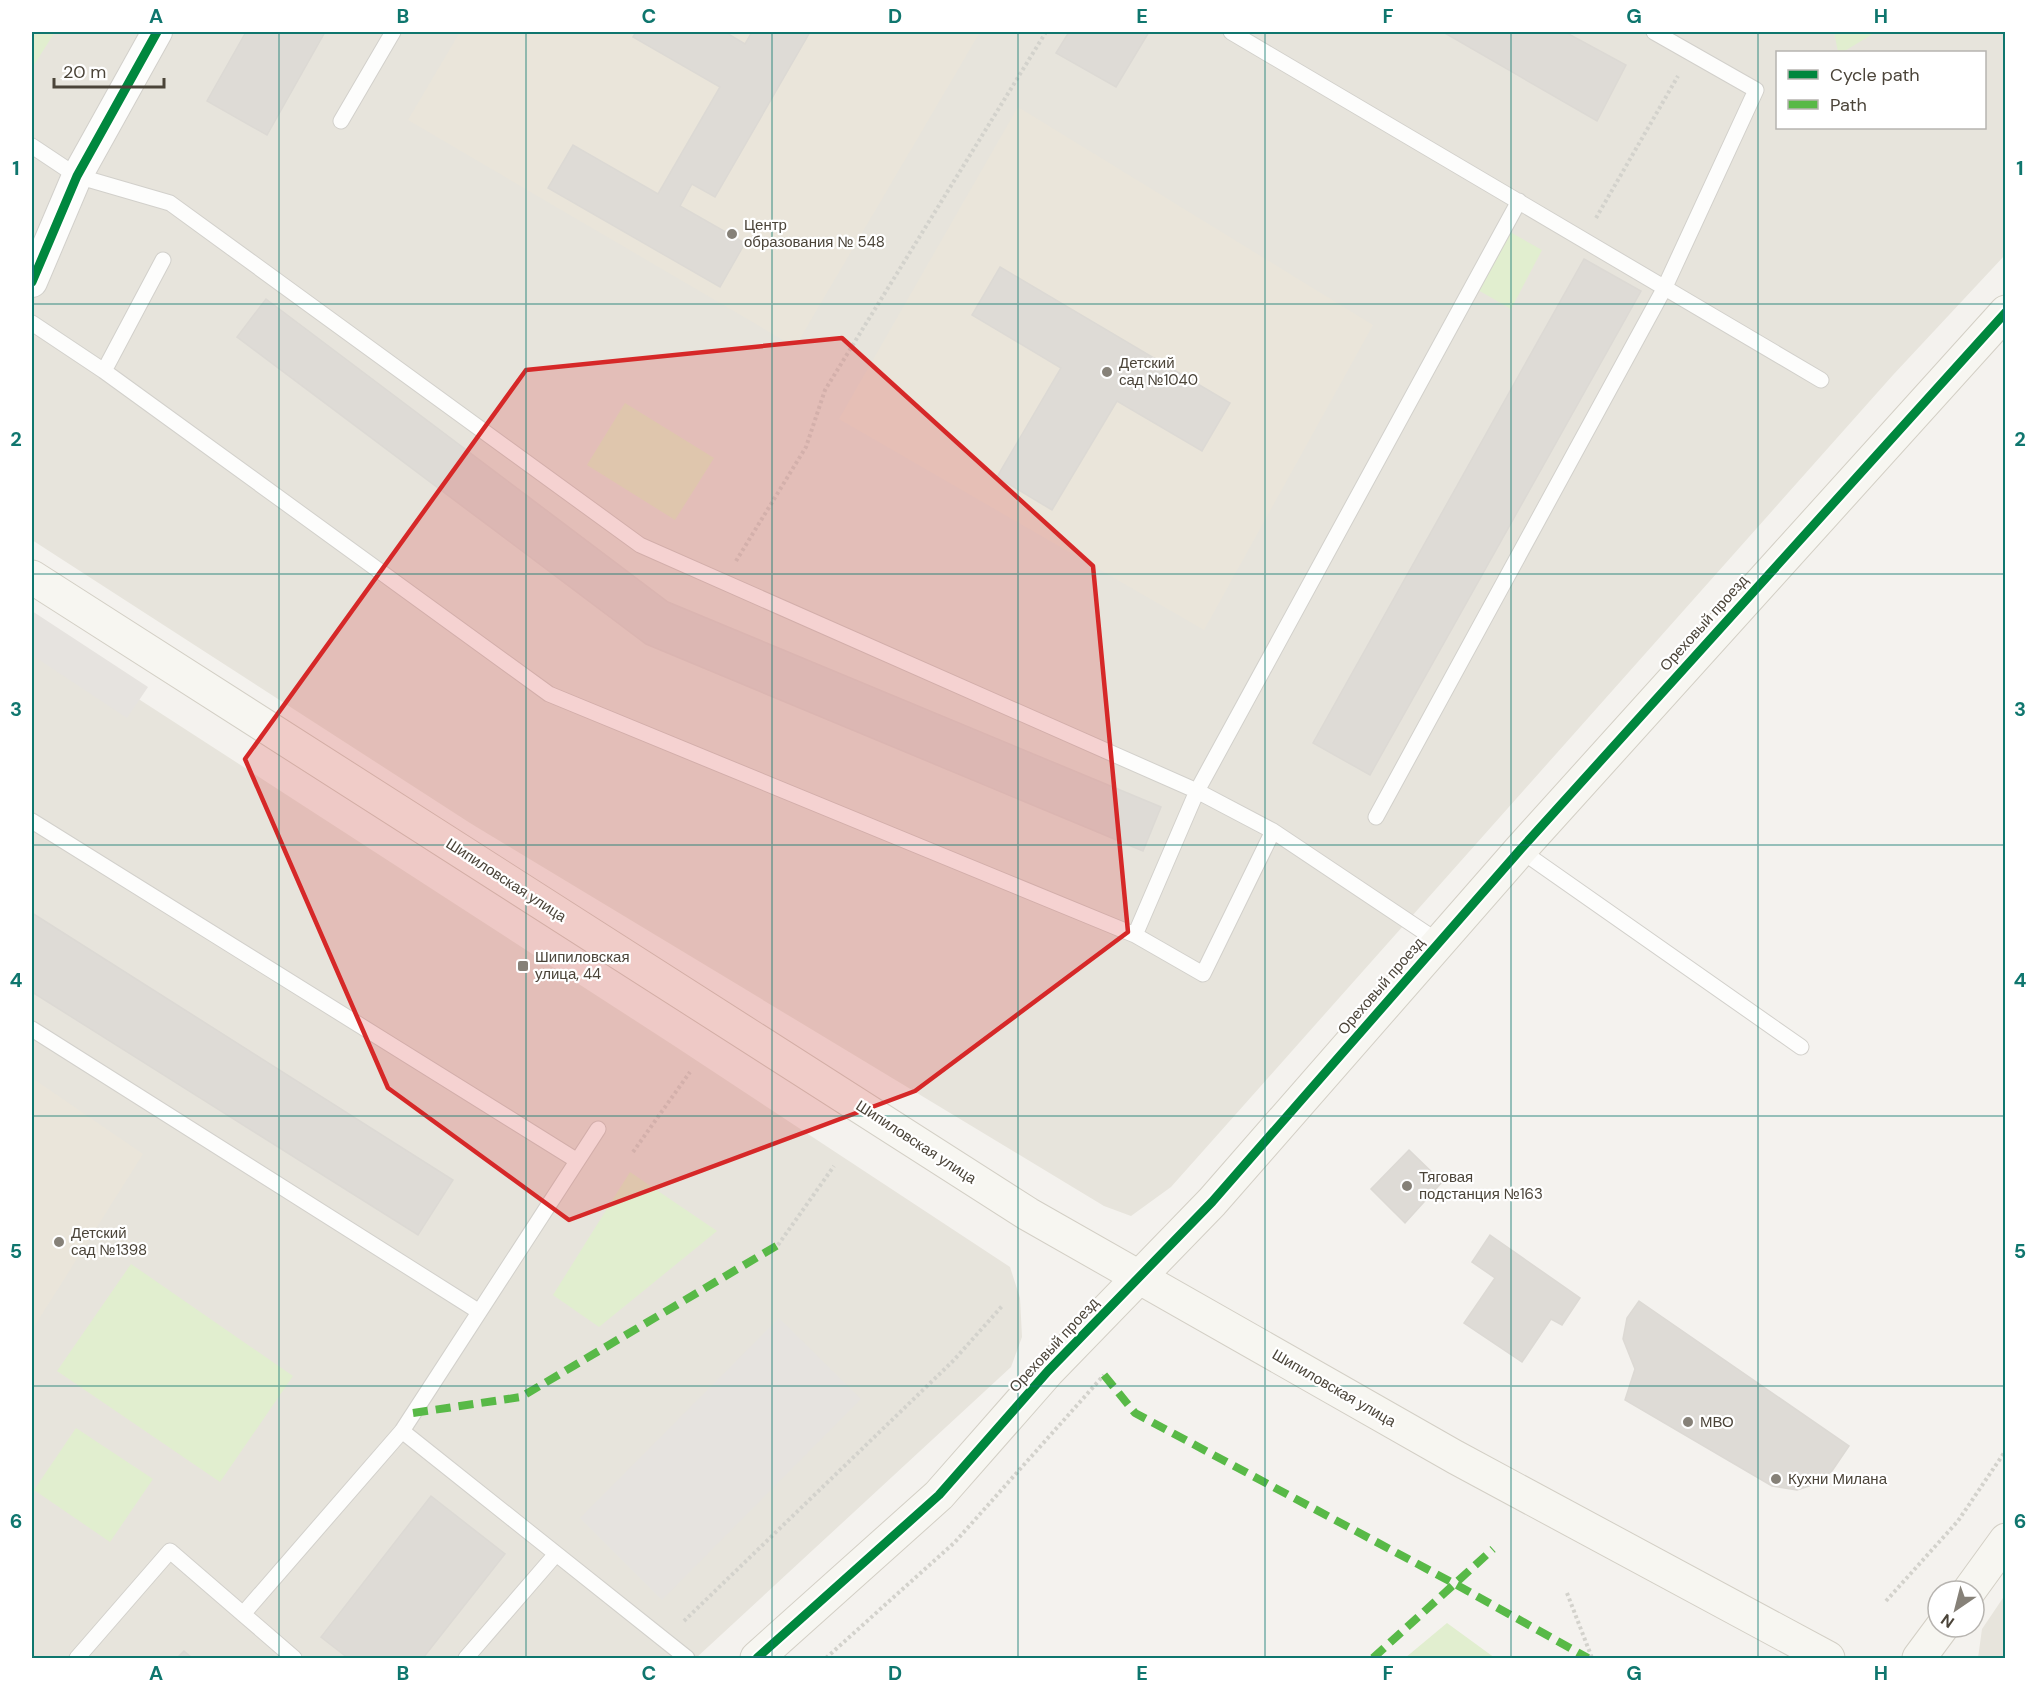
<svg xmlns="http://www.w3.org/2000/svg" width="2037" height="1690" font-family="'DM Sans',sans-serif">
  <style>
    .residential { fill: #e7e4dc; fill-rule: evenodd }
    .education { fill: #eae5da }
    .green { fill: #e1eecf }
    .parking { fill: #e6e3df }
    .building { fill: #dedbd6; stroke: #dcd9d4; stroke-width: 1.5 }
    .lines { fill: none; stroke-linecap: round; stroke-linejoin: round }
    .lane-casing { stroke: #d2d0cb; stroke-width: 17 }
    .street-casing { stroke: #d2d0cb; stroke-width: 32 }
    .secondary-casing { stroke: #d3cfc5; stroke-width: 35 }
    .path { stroke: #d3d2cc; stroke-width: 4; stroke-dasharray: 3 3; stroke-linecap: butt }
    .lane { stroke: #fdfdfc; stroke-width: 15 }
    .street { stroke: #fdfdfc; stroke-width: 30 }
    .secondary { stroke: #f7f6f1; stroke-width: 33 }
    .quiet { stroke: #58b947; stroke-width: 8; stroke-dasharray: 15 8; stroke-linecap: butt }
    .cycleway-casing { stroke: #fff; stroke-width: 13 }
    .cycleway { stroke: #00873e; stroke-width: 9 }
    .marked { fill: #d62828; fill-opacity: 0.2; stroke: #d62828; stroke-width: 4.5; stroke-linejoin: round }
    .grid { fill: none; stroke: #0f766e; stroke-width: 1.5; stroke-opacity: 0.55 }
    .poi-dot { fill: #868178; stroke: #fff; stroke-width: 2 }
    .labels { text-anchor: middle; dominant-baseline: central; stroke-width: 4.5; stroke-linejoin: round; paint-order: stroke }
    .poi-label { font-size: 15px; fill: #4b4439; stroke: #fff; text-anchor: start }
    .street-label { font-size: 15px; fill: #4b4439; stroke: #fff }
    .neatline { fill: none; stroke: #0f766e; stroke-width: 2 }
    .grid-label { font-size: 20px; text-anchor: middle; font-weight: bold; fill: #0f766e }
  </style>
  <rect width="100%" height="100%" fill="#f4f2ee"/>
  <path class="residential" d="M32 32H2005V255L1893 375 1171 1187 1131 1216 1104 1206 470 823 32 540ZM1778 52H1984V128H1778Z
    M32 630 673 1045 1010 1267 1020 1298 1022 1337 1011 1367 696 1658H32Z
    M2005 1595V1658H1978L1982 1629Z"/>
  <path class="education" d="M460 32H980L795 347 408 120Z
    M1018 107 1373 325 1204 630 839 419Z
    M32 1078 143 1154 32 1330Z"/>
  <path class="green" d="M32 32H55L32 68Z
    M1834 32H1876L1843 52H1838Z
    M1510 232 1542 250 1511 309 1478 290Z
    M625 403 714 458 675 520 587 465Z
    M630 1172 717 1231 599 1327 553 1295Z
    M131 1264 293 1376 220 1482 57 1371Z
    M76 1428 153 1479 110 1542 34 1490Z
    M1447 1623 1495 1658H1405Z"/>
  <path class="parking" d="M32 611 148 687 127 718 32 655Z
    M779 1318 861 1399 662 1600 580 1518Z"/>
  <path class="building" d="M246 32H325L267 135 207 101Z
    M636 32H725L745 44 752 32H810L715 197 692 184 680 206 745 243 720 287 548 188 573 145 658 194 720 87 633 37Z
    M1069 32H1149L1116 87 1056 53Z
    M1443 32H1565L1626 65 1597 121Z
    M1584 259 1641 291 1370 775 1313 743Z
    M1000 267 1230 403 1202 451 1117 401 1052 510 997 477 1061 368 972 315Z
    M266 299 668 602 1161 807 1143 851 646 644 237 337Z
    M32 913 453 1180 418 1235 32 992Z
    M1409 1150 1442 1182 1405 1223 1371 1189Z
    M1490 1235 1580 1298 1562 1325 1551 1319 1522 1362 1464 1323 1495 1278 1472 1262Z
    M1639 1301 1849 1446 1832 1471 1815 1484 1797 1490 1772 1486 1625 1400 1635 1369 1623 1339 1627 1318Z
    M431 1496 505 1554 423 1658H348L321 1637Z
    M184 1651 192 1658H177Z"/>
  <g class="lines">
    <g class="lane-casing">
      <path id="lane" d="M1231 32 1821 380
        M341 121 393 32
        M32 146 77 176 170 203 640 545 1197 791 1273 831 1439 942
        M32 323 104 371 549 694 1135 935
        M104 371 163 260
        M1376 817 1664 289 1756 90 1654 32
        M32 821 576 1160
        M1273 831 1203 974 1135 935 1197 791 1519 201
        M1520 850 1801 1047
        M32 1029 478 1311
        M402 1431 687 1658
        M243 1614 294 1658
        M77 1658 170 1551 243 1614 402 1431 598 1129
        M466 1658 556 1554"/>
    </g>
    <g class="street-casing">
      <path id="street" d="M32 282 77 176 157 32"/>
    </g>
    <g class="secondary-casing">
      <path id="secondary" d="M32 577 1028 1214 1455 1457 1828 1658
        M1969 1591 2006 1540
        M757 1658 939 1495 1048 1371 1212 1202 1520 850 2006 312
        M1919 1658 1942 1627"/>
    </g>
    <path class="path" d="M1596 218 1678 76
      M736 561 806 447 825 390 1046 32
      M633 1152 690 1072
      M778 1245 834 1166
      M1567 1593 1592 1658
      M1886 1601 1958 1521 2006 1450
      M684 1621 954 1360 1003 1305
      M826 1658 955 1542 1104 1375"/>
    <use href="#lane" class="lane"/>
    <use href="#street" class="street"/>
    <use href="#secondary" class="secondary"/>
    <path class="quiet" d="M1104 1375 1135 1413 1455 1584 1588 1658
      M413 1413 521 1397 778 1245
      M1373 1658 1493 1549"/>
    <g class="cycleway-casing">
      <path id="cycleway" d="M32 282 77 176 157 32
        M757 1658 939 1495 1048 1371 1212 1202 1520 850 2006 312"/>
    </g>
    <use href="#cycleway" class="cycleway"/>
  </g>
  <path class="marked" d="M842 338 1093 566 1128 932 915 1091 569 1220 388 1088 245 759 526 370Z"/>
  <path class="grid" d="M279 32V1658M526 32V1658M772 32V1658M1018 32V1658M1265 32V1658M1511 32V1658M1758 32V1658M32 304H2006M32 574H2006M32 845H2006M32 1116H2006M32 1386H2006"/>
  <g class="poi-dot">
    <circle cx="732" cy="234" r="6"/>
    <circle cx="1107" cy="372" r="6"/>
    <rect x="517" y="960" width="12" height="12" rx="3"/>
    <circle cx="1407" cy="1186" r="6"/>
    <circle cx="59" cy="1242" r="6"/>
    <circle cx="1688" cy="1422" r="6"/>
    <circle cx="1776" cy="1479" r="6"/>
  </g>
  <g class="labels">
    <g class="poi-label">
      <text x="744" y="225">Центр<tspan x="744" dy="17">образования № 548</tspan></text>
      <text x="1119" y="363">Детский<tspan x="1119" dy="17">сад №1040</tspan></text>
      <text x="535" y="957">Шипиловская<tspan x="535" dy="17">улица, 44</tspan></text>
      <text x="1419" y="1177">Тяговая<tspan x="1419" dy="17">подстанция №163</tspan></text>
      <text x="71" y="1233">Детский<tspan x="71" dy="17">сад №1398</tspan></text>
      <text x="1700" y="1422">МВО</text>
      <text x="1788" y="1479">Кухни Милана</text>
    </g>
    <g class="street-label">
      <text transform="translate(1704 623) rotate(-48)">Ореховый проезд</text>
      <text transform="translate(506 880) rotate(33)">Шипиловская улица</text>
      <text transform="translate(1381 986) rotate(-49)">Ореховый проезд</text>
      <text transform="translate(916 1142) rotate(33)">Шипиловская улица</text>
      <text transform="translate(1054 1345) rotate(-47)">Ореховый проезд</text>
      <text transform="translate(1334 1388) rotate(30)">Шипиловская улица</text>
    </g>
  </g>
  <rect width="2037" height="1690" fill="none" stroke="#ffffff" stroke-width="66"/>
  <rect x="1776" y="51" width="210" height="78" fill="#ffffff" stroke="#b7b4b0" stroke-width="1.5"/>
  <rect x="1788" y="70" width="30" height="9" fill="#00873e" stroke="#b7b4b0" stroke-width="1.5"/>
  <text x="1830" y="81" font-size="18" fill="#4b4439">Cycle path</text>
  <rect x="1788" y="100" width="30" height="9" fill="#58b947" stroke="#b7b4b0" stroke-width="1.5"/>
  <text x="1830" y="111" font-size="18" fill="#4b4439">Path</text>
  <g transform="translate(1956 1609) rotate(215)"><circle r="28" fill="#ffffff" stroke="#b7b4b0" stroke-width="1.5"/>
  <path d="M0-4.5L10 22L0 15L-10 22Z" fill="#868178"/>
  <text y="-9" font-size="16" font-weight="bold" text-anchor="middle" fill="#4b4439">N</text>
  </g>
  <path d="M54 78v9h110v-9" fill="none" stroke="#4b4439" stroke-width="3"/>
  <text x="63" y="78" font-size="18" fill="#4b4439" stroke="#ffffff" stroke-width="4.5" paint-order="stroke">20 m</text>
  <rect x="33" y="33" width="1971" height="1624" class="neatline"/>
  <g class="grid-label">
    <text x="156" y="23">A</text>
    <text x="403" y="23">B</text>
    <text x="649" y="23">C</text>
    <text x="895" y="23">D</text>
    <text x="1142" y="23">E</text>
    <text x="1388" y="23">F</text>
    <text x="1634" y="23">G</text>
    <text x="1881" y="23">H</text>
    <text x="16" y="175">1</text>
    <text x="2020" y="175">1</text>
    <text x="16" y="446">2</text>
    <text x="2020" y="446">2</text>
    <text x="16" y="716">3</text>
    <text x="2020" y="716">3</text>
    <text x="16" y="987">4</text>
    <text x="2020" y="987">4</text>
    <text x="16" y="1258">5</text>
    <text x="2020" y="1258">5</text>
    <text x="16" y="1528">6</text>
    <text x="2020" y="1528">6</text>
    <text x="156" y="1680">A</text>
    <text x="403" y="1680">B</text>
    <text x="649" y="1680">C</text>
    <text x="895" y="1680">D</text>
    <text x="1142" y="1680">E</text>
    <text x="1388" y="1680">F</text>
    <text x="1634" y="1680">G</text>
    <text x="1881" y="1680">H</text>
  </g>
</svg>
